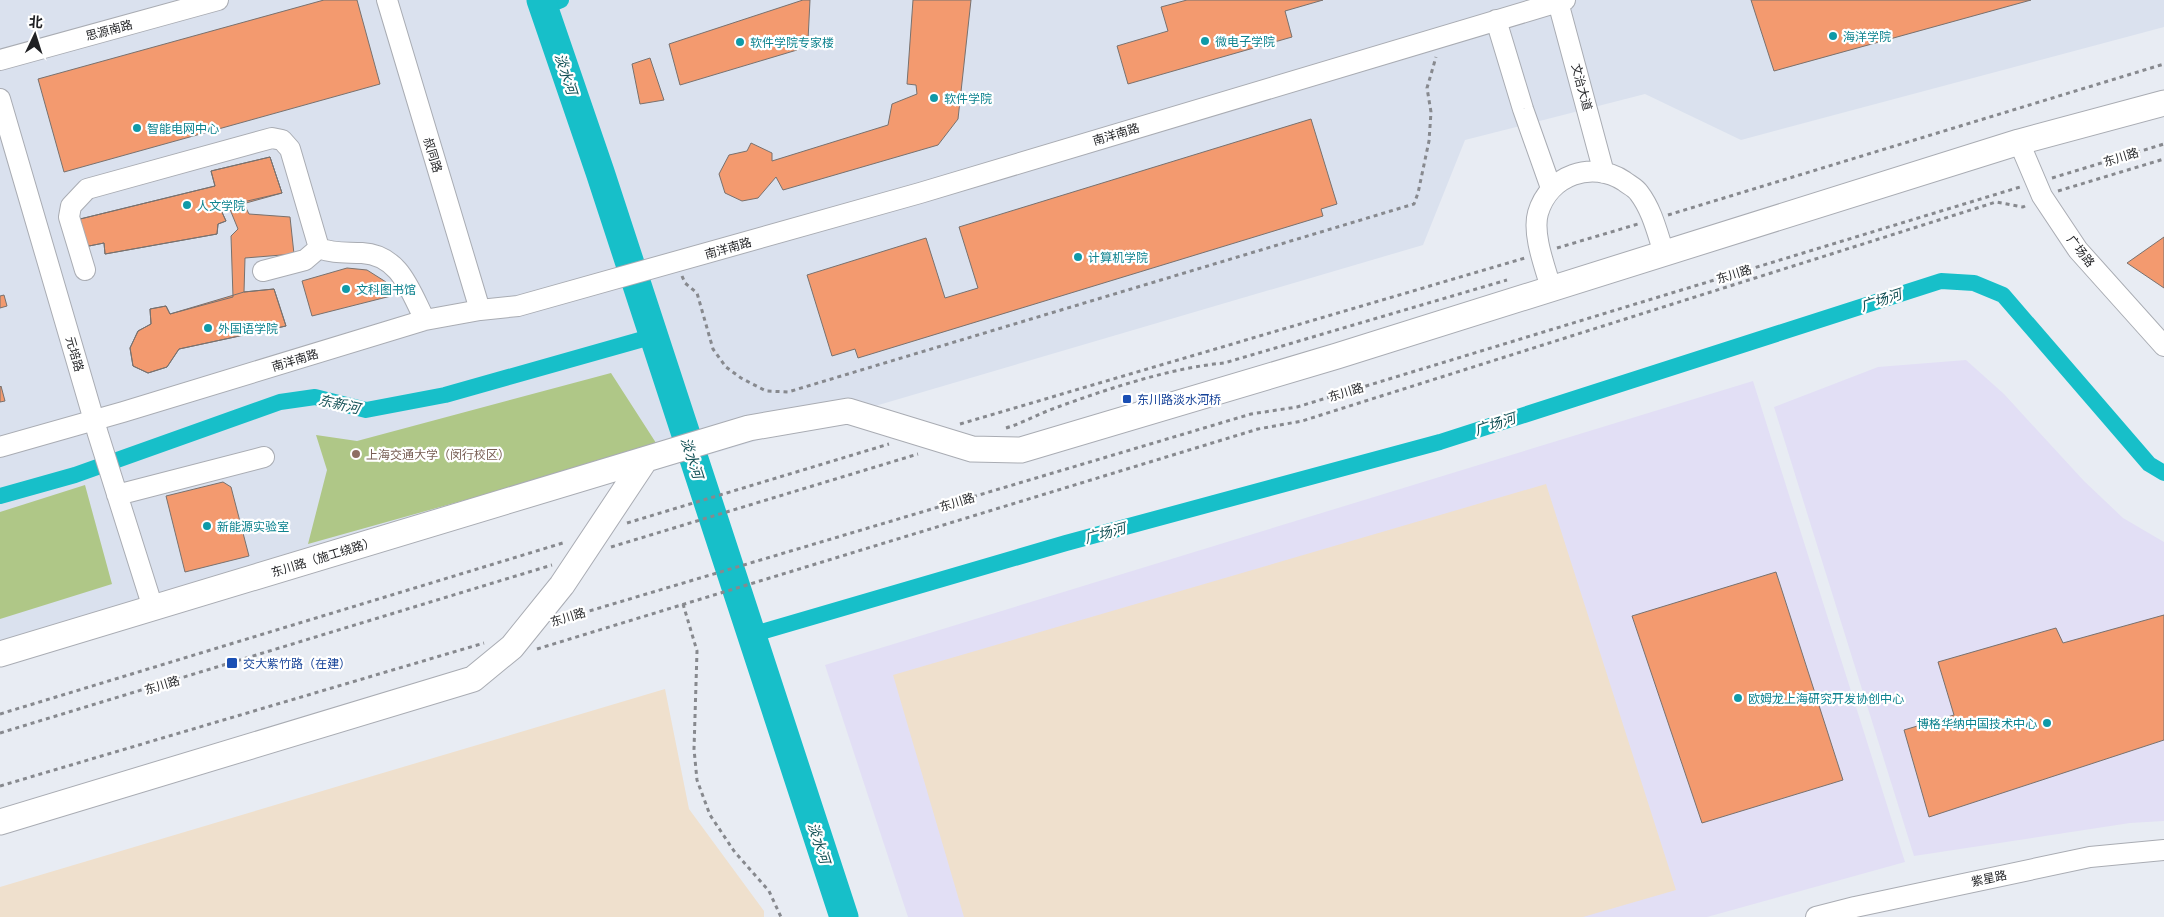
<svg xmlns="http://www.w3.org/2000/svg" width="2164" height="917" font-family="'Libre Baskerville','Noto Sans SC',serif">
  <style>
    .commercial { fill: #e2dff5 }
    .industrial { fill: #efe0cd }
    .built { fill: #dae1ee }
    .green { fill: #afc787 }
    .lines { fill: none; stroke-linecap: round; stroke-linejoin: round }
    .canal { stroke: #17bfc9; stroke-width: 16 }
    .river { stroke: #17bfc9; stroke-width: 29 }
    .building { fill: #f39a6f; stroke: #78716e }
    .minor-casing { stroke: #a9acb3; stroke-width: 22 }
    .major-casing { stroke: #a9acb3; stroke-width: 27 }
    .path { stroke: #87898e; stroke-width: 3; stroke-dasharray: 4 4; stroke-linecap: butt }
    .minor { stroke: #fff; stroke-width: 20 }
    .major { stroke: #fff; stroke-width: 25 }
    .culture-dot { fill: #0f9aa8; stroke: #fff; stroke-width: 2 }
    .transit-dot { fill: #1a4fb4; stroke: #fff; stroke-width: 2 }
    .education-dot { fill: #8d6e63; stroke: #fff; stroke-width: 2 }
    .labels { text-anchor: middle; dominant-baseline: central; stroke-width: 4.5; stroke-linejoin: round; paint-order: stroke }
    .street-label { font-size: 12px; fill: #1f2023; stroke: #fff }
    .culture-label { font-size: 12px; fill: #0d838f; stroke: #fff; text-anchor: start }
    .transit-label { font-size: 12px; fill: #164399; stroke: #fff; text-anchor: start }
    .education-label { font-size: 12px; fill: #785e54; stroke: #fff; text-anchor: start }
    .water-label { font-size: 14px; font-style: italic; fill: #125055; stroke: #fff }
  </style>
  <rect width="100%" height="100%" fill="#e8ecf3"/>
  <path class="commercial" d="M1966 360 2004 394 2084 481 2123 518 2164 542V821L2130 823 1914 856 1774 407 1878 367Z
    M1753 381 1905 862 1707 917H908L825 665Z"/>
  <path class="industrial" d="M1546 484 1676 890 1583 917H964L893 675Z
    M665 689 689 809 764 911V917H0V887Z"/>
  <path class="built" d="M0 0H2164V27L1741 140 1645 94 1465 140 1423 245 0 663Z"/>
  <path class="green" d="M611 373 658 446 308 544 327 470 316 435 357 441Z
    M85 485 112 584 0 619V512Z"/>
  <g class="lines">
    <path class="canal" d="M544 7 561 0
      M0 496 75 475 280 402 315 397 366 410 445 395 654 336
      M751 635 1066 543 1440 442 1941 281 1974 283 2003 295 2149 464 2164 473"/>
    <path class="river" d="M541 0 600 172 844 917"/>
  </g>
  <path class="building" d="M324 0H357L380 84 64 172 38 79Z
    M803 0H810L808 40 797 50 680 85 669 44Z
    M913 0H971L958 119 938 145 783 190 776 177 758 198 742 201 725 193 719 174 729 155 747 151 751 143 772 153V161L888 125 892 104 917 94 916 85 907 84Z
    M1187 0H1323L1285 11 1292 37 1128 84 1117 46 1168 31 1161 7Z
    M1751 0H2031L1774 71Z
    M650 58 664 100 640 104 632 64Z
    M1311 119 1337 204 1321 209 1323 216 858 358 855 349 832 356 807 275 926 238 945 298 978 288 959 227Z
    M270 157 282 193 243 202 249 214 290 217 294 254 245 258 244 292 274 289 286 326 179 349 167 367 148 373 133 366 130 348 138 331 151 324 150 309 166 306 170 314 233 297 231 236 238 229 229 207 221 210 226 221 218 224 217 234 105 254 104 243 84 247 76 220 215 186 211 171Z
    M270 157 282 193 221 210 226 221 218 224 217 234 105 254 104 243 84 247 76 220 215 186 211 171Z
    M2164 237V288L2127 263Z
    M347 268 367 270 386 282 391 296 312 316 302 281Z
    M274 289 286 326 179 349 167 367 148 373 133 366 130 348 138 331 151 324 150 309 166 306 170 314 244 292Z
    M4 295 7 306 0 308V296Z
    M1 386 5 401 0 402V387Z
    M223 482 231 487 249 556 185 572 166 496Z
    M1776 572 1843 780 1702 823 1632 616Z
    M2164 615V740L1929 817 1904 730 1954 715 1938 662 2056 628 2063 643Z"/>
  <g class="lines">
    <g class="minor-casing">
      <path id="minor" d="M387 0 480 310
        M1558 2 1604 173
        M1496 20 1523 109 1551 188
        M0 60 218 0
        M0 99 98 434 153 608
        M2019 142 2042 196 2078 250 2164 346
        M85 270 69 217 71 206 87 189 272 138 282 140 290 149 319 248C333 254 347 252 362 253 400 255 410 291 425 320
        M263 271 305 260 319 248
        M1551 288C1545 267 1532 234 1538 213 1549 175 1592 160 1624 181 1629 185 1636 188 1639 193 1652 210 1657 232 1664 253
        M0 447 123 412 425 320 480 310 518 306 920 193 1565 0
        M117 495 264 457
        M1816 917 1855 907 2090 857 2164 850"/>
    </g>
    <g class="major-casing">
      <path id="major" d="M0 654 749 428 848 411 972 449 1021 450 1337 356 2019 142 2164 103
        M0 822 473 679 512 647 562 585 645 460"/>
    </g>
    <path class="path" d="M2052 178 2164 144
      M2058 191 2164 159
      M1668 215 2164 64
      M1557 248 1638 224
      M682 276 685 283 697 293 713 349 726 367 741 378 766 391 788 392 1414 204 1418 193 1429 141 1431 112 1427 88 1436 57
      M960 424 1525 258
      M1006 428C1023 423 1038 414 1055 408 1107 389 1170 368 1224 363L1507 280
      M627 523 889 444
      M611 547 918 454
      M683 604 697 651 694 749 697 780 710 815 734 851 769 891 781 917
      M559 620 1251 414 1297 407 2020 187
      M537 649 1258 429 1302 421 1996 202 2023 207 2027 205
      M0 714 566 542
      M0 733 552 565
      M0 786 484 643"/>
    <use href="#minor" class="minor"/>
    <use href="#major" class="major"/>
  </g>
  <g class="culture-dot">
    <circle cx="1833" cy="36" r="5"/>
    <circle cx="1205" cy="41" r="5"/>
    <circle cx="740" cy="42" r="5"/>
    <circle cx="934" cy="98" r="5"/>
    <circle cx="137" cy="128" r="5"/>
    <circle cx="187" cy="205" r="5"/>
    <circle cx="1078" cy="257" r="5"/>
    <circle cx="346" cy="289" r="5"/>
    <circle cx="208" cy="328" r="5"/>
    <circle cx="207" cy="526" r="5"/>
    <circle cx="1738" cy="698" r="5"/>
    <circle cx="2047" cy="723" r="5"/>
  </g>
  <g class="transit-dot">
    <rect x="1122" y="394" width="10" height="10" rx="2.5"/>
    <rect x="226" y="657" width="12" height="12" rx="2.5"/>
  </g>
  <circle class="education-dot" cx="356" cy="454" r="5"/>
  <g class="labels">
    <g class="street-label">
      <text transform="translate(109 30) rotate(-15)">思源南路</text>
      <text transform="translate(1582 87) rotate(75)">文治大道</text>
      <text transform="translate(1116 134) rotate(-17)">南洋南路</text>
      <text transform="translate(433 155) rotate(73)">叔同路</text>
      <text transform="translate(2121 157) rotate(-17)">东川路</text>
      <text transform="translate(728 248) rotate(-16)">南洋南路</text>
      <text transform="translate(2081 251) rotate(52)">广场路</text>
      <text transform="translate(1734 274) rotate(-17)">东川路</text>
      <text transform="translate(75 354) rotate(74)">元培路</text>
      <text transform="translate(295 360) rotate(-17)">南洋南路</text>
      <text transform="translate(1346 392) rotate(-17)">东川路</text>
      <text transform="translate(957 502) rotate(-17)">东川路</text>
      <text transform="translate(323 557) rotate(-17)">东川路（施工绕路）</text>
      <text transform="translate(568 617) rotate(-17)">东川路</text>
      <text transform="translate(162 685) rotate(-17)">东川路</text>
      <text transform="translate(1989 878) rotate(-12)">紫星路</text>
    </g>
    <g class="culture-label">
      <text x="1843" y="36">海洋学院</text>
      <text x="1215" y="41">微电子学院</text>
      <text x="750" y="42">软件学院专家楼</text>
      <text x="944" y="98">软件学院</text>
      <text x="147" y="128">智能电网中心</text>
      <text x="197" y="205">人文学院</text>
      <text x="1088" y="257">计算机学院</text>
      <text x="356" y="289">文科图书馆</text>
      <text x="218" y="328">外国语学院</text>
      <text x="217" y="526">新能源实验室</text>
      <text x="1748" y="698">欧姆龙上海研究开发协创中心</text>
      <text x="2037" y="723" text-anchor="end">博格华纳中国技术中心</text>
    </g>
    <g class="transit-label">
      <text x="1137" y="399">东川路淡水河桥</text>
      <text x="243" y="663">交大紫竹路（在建）</text>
    </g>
    <g class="education-label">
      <text x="366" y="454">上海交通大学（闵行校区）</text>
    </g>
    <g class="water-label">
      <text transform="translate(566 74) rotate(72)">淡水河</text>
      <text transform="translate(1881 300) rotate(-18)">广场河</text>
      <text transform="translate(339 404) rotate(13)">东新河</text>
      <text transform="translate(1495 424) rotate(-18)">广场河</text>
      <text transform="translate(692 458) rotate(72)">淡水河</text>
      <text transform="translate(1105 533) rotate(-15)">广场河</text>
      <text transform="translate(819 843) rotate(72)">淡水河</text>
    </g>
  </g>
  <g transform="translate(35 35) rotate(4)" stroke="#ffffff" stroke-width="4" paint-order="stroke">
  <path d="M0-4L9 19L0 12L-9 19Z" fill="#1f2023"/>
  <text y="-8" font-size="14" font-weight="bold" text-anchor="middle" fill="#1f2023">北</text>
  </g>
</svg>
